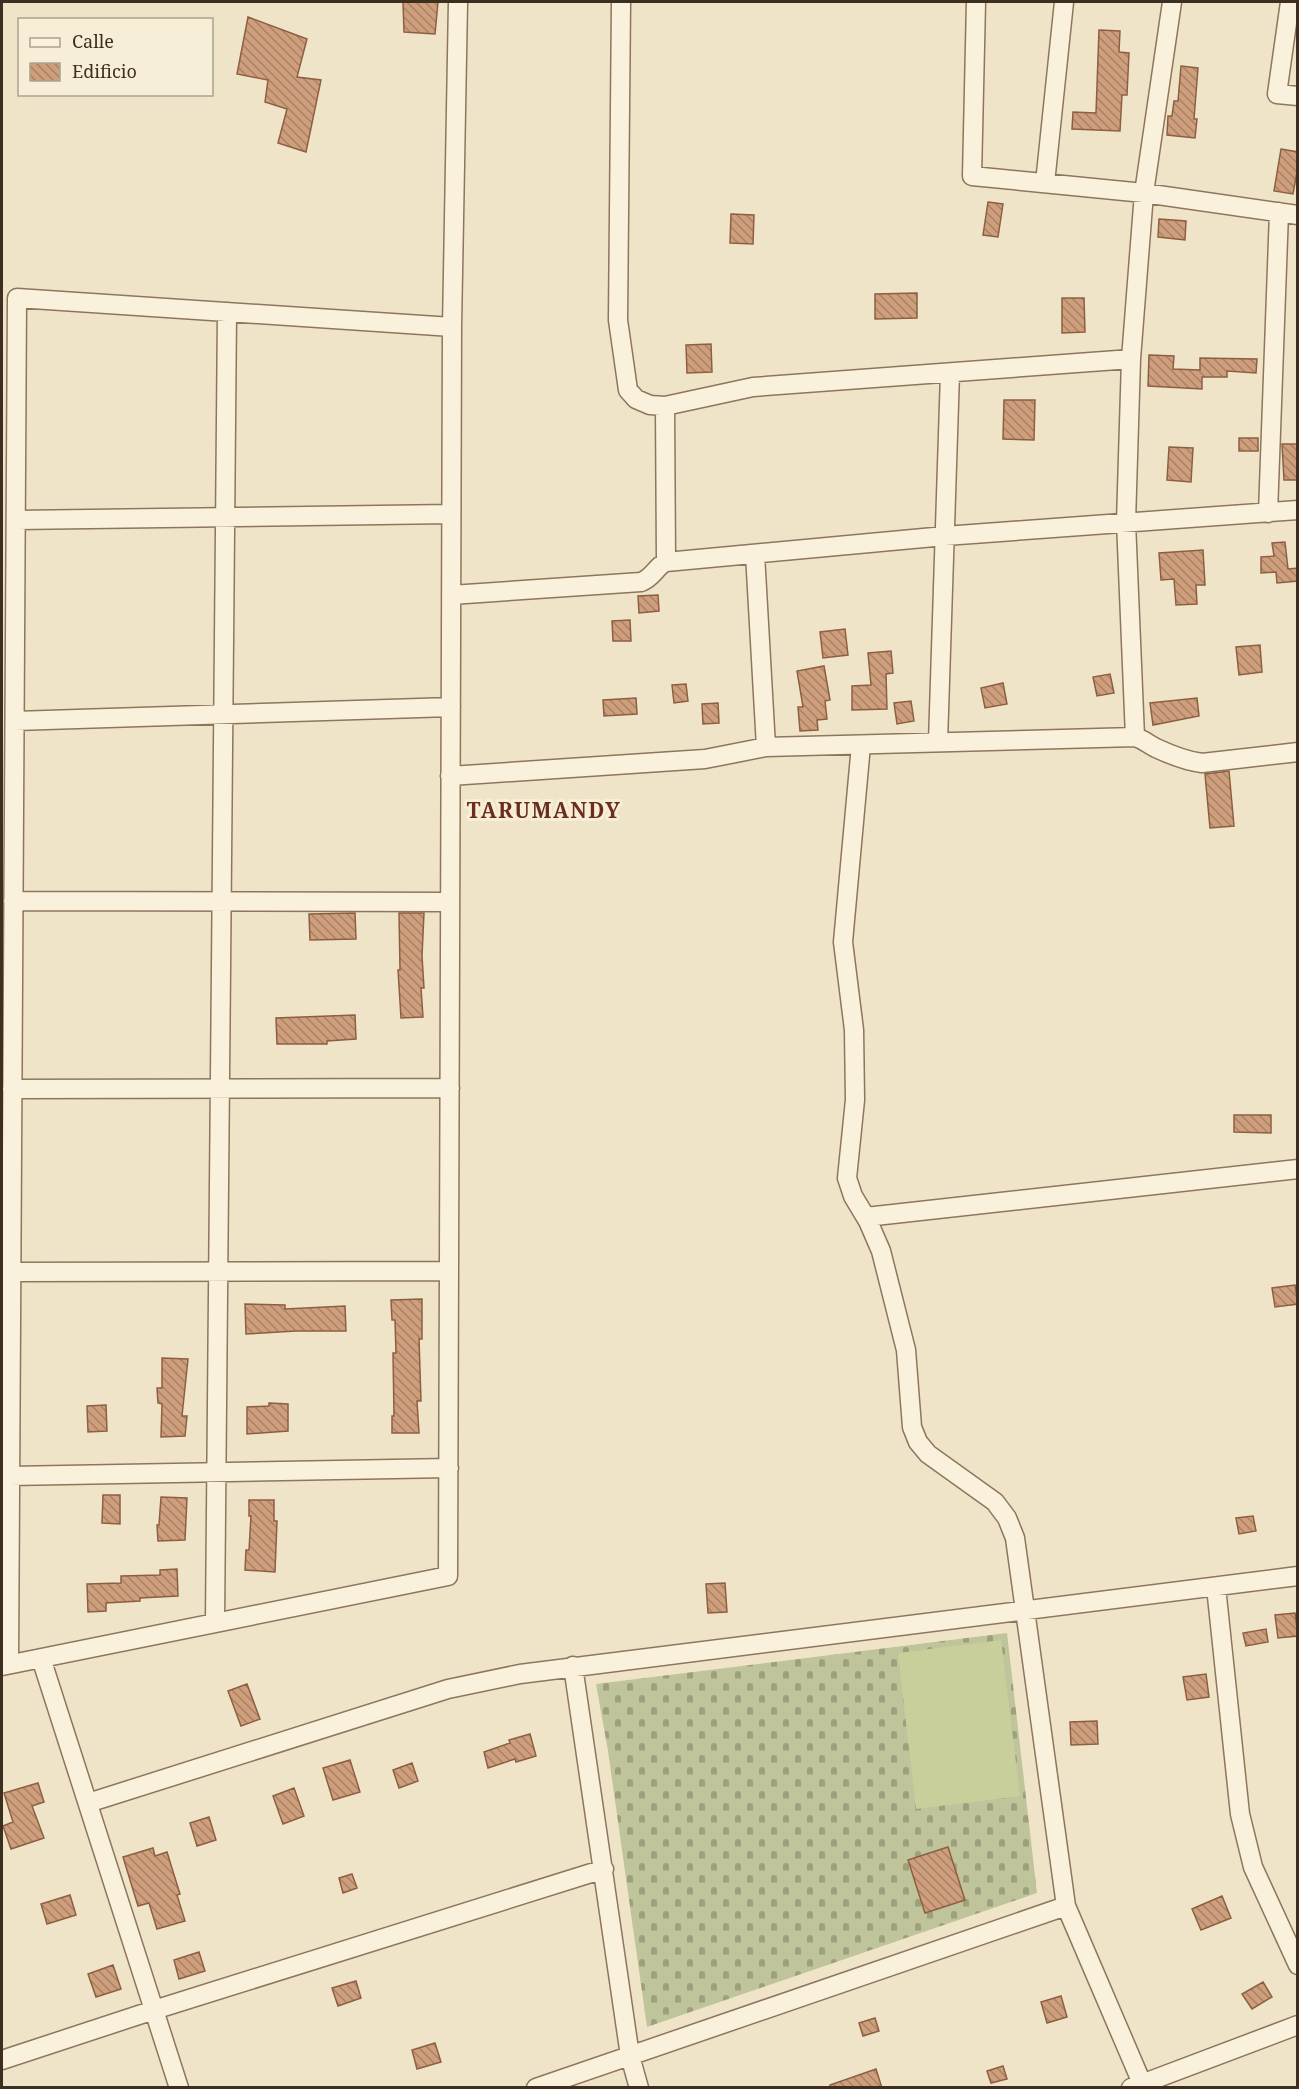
<svg xmlns="http://www.w3.org/2000/svg" width="1299" height="2089" font-family="'Noto Serif',serif">
  <style>
    .cemetery { fill: url(#cemetery-stones) }
    .garden { fill: #c9cf9b }
    .building { fill: url(#building-back-hatch); stroke: #8d5f41; stroke-width: 1.5 }
    .lines { fill: none; stroke-linecap: round; stroke-linejoin: round }
    .minor-casing { stroke: #8d765c; stroke-width: 21 }
    .minor { stroke: #faf1dc; stroke-width: 18 }
    .labels { text-anchor: middle; dominant-baseline: central; stroke-width: 6; stroke-linejoin: round; paint-order: stroke }
    .district-label { font-size: 21px; font-weight: bold; letter-spacing: 1.5px; fill: #6b2e1e; stroke: #f7eed8 }
  </style>
  <defs>
    <pattern id="cemetery-stones" width="16" height="16" patternUnits="userSpaceOnUse" patternTransform="scale(1.5)"><rect width="16" height="16" fill="#bfc49a"/><path d="M2 7V4a2 2 0 0 1 4 0v3zM10 15v-3a2 2 0 0 1 4 0v3z" fill="#9ca07d"/></pattern>
    <pattern id="building-back-hatch" width="6" height="6" patternUnits="userSpaceOnUse" patternTransform="scale(1.5)"><rect width="6" height="6" fill="#cf9f7d"/><path d="M-1 5l2 2M0 0l6 6M5-1l2 2" fill="none" stroke="#a98266"/></pattern>
  </defs>
  <rect width="100%" height="100%" fill="#f0e4c8"/>
  <path class="cemetery" d="M1007 1633 1037 1893 647 2027 608 1751 596 1684Z"/>
  <path class="garden" d="M1001 1640 1020 1796 916 1809 898 1653Z"/>
  <path class="building" d="M403 2H438L435 34 404 32Z
    M248 17 307 39 297 77 321 80 306 152 278 143 287 109 265 102 268 80 237 74Z
    M1099 30 1120 31 1119 52 1129 53 1127 95H1122L1120 131 1072 129 1073 112 1096 113Z
    M1181 66 1198 68 1194 119H1197L1195 138 1167 135 1168 116H1172L1174 101H1178Z
    M1281 149 1298 152V167L1293 194 1274 191Z
    M988 202 1003 204 998 237 983 235Z
    M731 214 754 215 753 244 730 243Z
    M1159 219 1186 221 1185 240 1158 237Z
    M917 293V318L875 319V294Z
    M1062 298H1084L1085 332 1062 333Z
    M711 344 712 372 687 373 686 345Z
    M1149 355 1174 356 1173 369 1200 370V358L1257 359 1256 373 1227 371V377H1202V389L1148 386Z
    M1004 400H1035L1034 440 1003 439Z
    M1239 438H1258V451H1239Z
    M1282 444H1298V480H1284Z
    M1169 447 1193 448 1191 482 1167 480Z
    M1285 542 1288 569 1298 568V581L1277 583 1276 572 1261 573V557L1274 556 1272 543Z
    M1203 550 1205 585H1196L1197 604 1176 605 1174 579 1161 580 1159 553Z
    M658 595 659 611 639 613 638 596Z
    M630 620 631 641H613L612 621Z
    M845 629 848 655 823 658 820 632Z
    M1260 645 1262 672 1239 675 1236 647Z
    M891 651 893 673 886 674 887 709 852 710V686L871 685 868 653Z
    M824 666 830 700 825 701 827 719 817 720 818 730 800 731 798 707H803L797 671Z
    M1110 674 1114 693 1097 696 1093 677Z
    M1003 683 1007 704 985 708 981 688Z
    M686 684 688 701 674 703 672 685Z
    M636 698 637 714 604 716 603 700Z
    M1197 698 1199 716 1153 725 1150 703Z
    M911 701 914 721 897 724 894 703Z
    M718 703 719 723 703 724 702 704Z
    M1229 771 1234 826 1210 828 1205 774Z
    M355 913 356 939 310 940 309 914Z
    M399 913H424L422 956 424 988H421L423 1017 401 1018 398 970H400Z
    M355 1015 356 1039 327 1041V1044H277L276 1018Z
    M1234 1115H1271V1133L1234 1132Z
    M1295 1285 1298 1304 1275 1307 1272 1288Z
    M422 1299V1339H419L421 1401H417L419 1433H392V1416H394L393 1353H396L395 1320H392L391 1300Z
    M245 1304 285 1305V1309L345 1306 346 1331H296L246 1334Z
    M162 1358 188 1359 182 1416H187L185 1436 161 1437 162 1404 158 1403 157 1388H162Z
    M269 1403 288 1404V1431L247 1434V1407L269 1406Z
    M106 1405 107 1431 88 1432 87 1406Z
    M103 1495H120V1524L102 1523Z
    M161 1497 187 1498 185 1540 158 1541 157 1525H159Z
    M249 1500H274V1521H277L275 1572 245 1570 246 1550H249L251 1516H249Z
    M1253 1516 1256 1531 1239 1534 1236 1518Z
    M177 1569 178 1596 140 1598V1601L106 1603V1611L88 1612 87 1584 121 1583V1576L160 1575V1570Z
    M725 1583 727 1612 708 1613 706 1584Z
    M1295 1613 1298 1636 1278 1638 1275 1615Z
    M1266 1629 1268 1642 1246 1646 1243 1633Z
    M1206 1674 1209 1697 1187 1700 1183 1677Z
    M247 1684 260 1719 241 1726 228 1691Z
    M1097 1721 1098 1744 1071 1745 1070 1722Z
    M530 1734 536 1756 516 1762 515 1759 488 1768 484 1752 510 1743 509 1740Z
    M350 1760 360 1792 333 1800 323 1768Z
    M412 1763 418 1781 399 1788 393 1770Z
    M38 1783 44 1802 32 1806 44 1838 11 1849 3 1826 13 1822 4 1793Z
    M294 1788 304 1816 283 1824 273 1796Z
    M209 1817 216 1840 197 1846 190 1823Z
    M948 1847 965 1900 925 1913 908 1860Z
    M153 1848 155 1856 167 1852 180 1894 177 1895 185 1921 157 1929 149 1903 138 1906 123 1857Z
    M352 1874 357 1888 343 1893 339 1878Z
    M70 1895 76 1915 47 1924 41 1904Z
    M1222 1896 1231 1918 1201 1930 1192 1909Z
    M199 1952 205 1971 179 1979 174 1960Z
    M113 1965 121 1989 96 1997 88 1974Z
    M356 1981 361 1998 338 2006 332 1988Z
    M1263 1982 1272 1997 1252 2009 1242 1994Z
    M1061 1996 1067 2017 1047 2023 1041 2002Z
    M875 2018 879 2031 863 2036 859 2023Z
    M435 2043 441 2062 417 2069 412 2050Z
    M1003 2066 1007 2079 991 2083 987 2071Z
    M876 2069 882 2088H830V2085Z"/>
  <g class="lines">
    <g class="minor-casing">
      <path id="minor" d="M621 2 618 320 628 390 636 399 650 405 665 406 753 387 1131 359
        M976 2 972 176 1144 193 1298 215
        M1290 2 1277 94 1298 96
        M1045 183 1064 2
        M665 406 666 562
        M1268 513 1279 212
        M16 520 451 514
        M755 554 766 747
        M451 595 641 582C654 577 656 566 666 562L945 536 1298 510
        M15 721 451 707
        M1135 737 1126 522 1131 359 1144 193 1172 2
        M938 742 950 373
        M861 745 843 942 854 1030 855 1100 847 1178 853 1196 868 1221 881 1251 906 1350 912 1427 918 1442 928 1454 995 1502 1007 1518 1015 1538 1066 1906 1144 2088
        M450 776 705 759 766 747 1135 737C1143 739 1148 744 1156 748 1171 755 1185 761 1202 763L1298 752
        M13 901 450 902
        M12 1089 450 1088
        M866 1217 1298 1169
        M11 1272 449 1271
        M10 1476 449 1468
        M1216 1587 1240 1814 1253 1867 1298 1965
        M215 1622 227 312
        M41 1658 179 2088
        M9 1664 17 298 452 327
        M2 1666 448 1576 452 327 458 2
        M573 1666 630 2056 639 2088
        M88 1803 448 1689 520 1674 1298 1576
        M2 2060 154 2010 604 1869
        M536 2088 1066 1906
        M1131 2088 1298 2025"/>
    </g>
    <use href="#minor" class="minor"/>
  </g>
  <g class="labels">
    <g class="district-label">
      <text x="544" y="810">TARUMANDY</text>
    </g>
  </g>
  <rect width="1299" height="2089" fill="none" stroke="#3d2e20" stroke-width="6"/>
  <rect x="18" y="18" width="195" height="78" fill="#f7eed8" stroke="#ada18e" stroke-width="1.5"/>
  <rect x="30" y="38" width="30" height="9" fill="#faf1dc" stroke="#ada18e" stroke-width="1.5"/>
  <text x="72" y="48" font-size="18" fill="#3d2e20">Calle</text>
  <rect x="30" y="63" width="30" height="18" fill="url(#building-back-hatch)" stroke="#ada18e" stroke-width="1.5"/>
  <text x="72" y="78" font-size="18" fill="#3d2e20">Edificio</text>
</svg>
